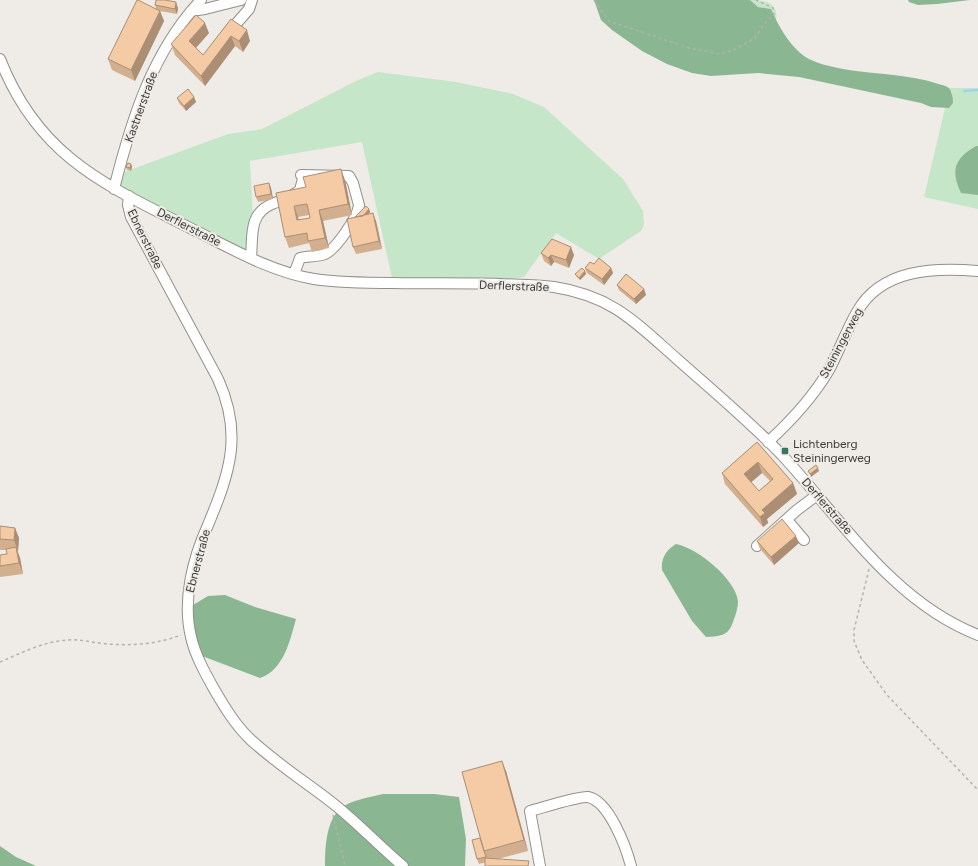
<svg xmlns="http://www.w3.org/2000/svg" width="978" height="866" font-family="Figtree,sans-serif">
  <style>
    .green { fill: #c5e6c9 }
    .forest { fill: #8bb692 }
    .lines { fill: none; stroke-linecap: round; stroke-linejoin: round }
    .stream { stroke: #9cd6ee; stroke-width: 2.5 }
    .minor-casing { stroke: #928f8b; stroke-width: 12 }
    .path { stroke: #b4b1ae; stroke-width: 1.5; stroke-dasharray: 3 3; stroke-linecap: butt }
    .minor { stroke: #fff; stroke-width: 10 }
    .wall { fill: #d2af8e; fill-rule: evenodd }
    .shaded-wall { fill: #ab8e74 }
    .building { fill: #f4cba5; stroke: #ab8e74; fill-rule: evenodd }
    .poi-dot { fill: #377663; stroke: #efece7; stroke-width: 1.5 }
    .labels { text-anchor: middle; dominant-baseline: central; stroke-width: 4; stroke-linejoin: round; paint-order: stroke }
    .street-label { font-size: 12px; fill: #3b3a39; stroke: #efece7 }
    .poi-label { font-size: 12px; fill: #3b3a39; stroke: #efece7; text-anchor: start }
  </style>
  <rect width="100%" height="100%" fill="#efece7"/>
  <path class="green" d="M750 0C765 0 779 2 776 21L771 9 758 7Z
    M378 72 456 82 513 94 544 107 623 179 643 211 644 225 641 231 599 259 556 233 524 277 502 280 392 278 362 142 250 161 255 255 124 188 108 178 228 134 262 129 356 81Z
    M948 88H978V209L924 197 945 108H949L952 93Z"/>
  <path class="forest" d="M594 0H750L758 7 771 9C779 27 791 49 809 59 842 75 894 71 932 82 937 84 945 85 949 88 952 92 953 98 953 103L949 108 931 107 921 103 799 77 758 73 711 76 692 73 667 64 642 51 612 30 601 20Z
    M908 0H970L937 4 918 5 909 2Z
    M976 146H978V195L961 193C950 170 955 158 976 146Z
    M676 544C697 548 735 578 738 601 738 607 736 614 734 619 729 636 722 636 706 637L692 621 662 570C661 558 666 550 676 544Z
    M225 595 255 607 296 619C290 640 284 670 260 678L202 656 192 622 193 605 208 596Z
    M383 794H434L459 797 466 839 465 866H325C325 847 326 817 344 806 356 799 371 797 383 794Z
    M0 846 16 857 36 866H0Z"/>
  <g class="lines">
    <path class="stream" d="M964 91 978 90"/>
    <g class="minor-casing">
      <path id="minor" d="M191 11 205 9 241 0
        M229 32 249 9 252 0
        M0 59C39 159 108 186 196 231 234 250 272 272 314 279 341 283 367 283 394 283 447 284 501 282 554 287 612 296 635 322 677 359 712 390 749 421 782 455 842 520 893 602 978 635
        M114 189C131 121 152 52 201 0
        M129 196 128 205 131 217 218 379C243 434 230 472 208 525 193 558 182 600 191 637 195 655 205 673 214 689 225 708 236 726 251 740 276 763 304 781 330 801 356 821 378 845 403 866
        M251 258C253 237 248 214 272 204 281 200 292 197 300 190L304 175
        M294 274 300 258C308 256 317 257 325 254 336 249 358 217 359 205L353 183 349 176 301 175
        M768 442C792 420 813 397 829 370 839 351 846 331 857 312 881 269 934 267 978 271
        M787 520 804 540
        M757 546 797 510 817 495
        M540 866 530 811C542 808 578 796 588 797 609 801 626 847 631 866"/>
    </g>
    <path class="path" d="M594 0 609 21 689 48 720 54 736 49 756 37 764 24 774 15 773 8 756 0
      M869 569 854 630V641L862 660 887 695 978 790
      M0 662C21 653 45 641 68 640 81 639 94 643 108 644 132 646 158 644 181 635
      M333 815 345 866"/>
    <use href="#minor" class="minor"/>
  </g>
  <path class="wall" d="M155 5 178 8 177 14 160 11 164 21 135 81 112 70 108 59 156 9Z
    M231 19 250 41 243 52 235 46 205 86 175 55 171 44 209 33 196 48 203 55Z
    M194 97 196 102 186 111 179 103 177 98Z
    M131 164 132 167 131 171 127 170 126 167Z
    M345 180 352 215 323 221 329 248 312 252 309 243 289 248 285 237 276 193ZM309 215 310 218 298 220V217Z
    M269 183 271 188 273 199 258 202 256 197Z
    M369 209 370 212 368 215 376 221 382 249 356 254 353 247 355 217Z
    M541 253 574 255 569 268 554 262 551 266 544 261Z
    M594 264 611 268 613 273 604 285 587 273 585 268Z
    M585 271 586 274 580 280 576 276 575 274Z
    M617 285 644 289 646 295 636 304 619 290Z
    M757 442 793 483 797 494 767 519 768 523 763 527 725 484 722 473ZM762 473 770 481 759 491 751 482Z
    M0 526 15 528 19 538 18 551H17L20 558 23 574 0 577V555L7 554V550H0Z
    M757 541 799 543 774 565 760 549Z
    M506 771 528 851 479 864 477 859Z"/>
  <path class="shaded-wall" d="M176 2 178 8 177 14 175 9Z
    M160 11 164 21 135 81 131 70Z
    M205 23 209 33 193 51 189 41Z
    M247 30 250 41 243 52 239 41Z
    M231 36 235 46 205 86 201 76Z
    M194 97 196 102 186 111 184 106Z
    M131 164 132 167 131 171 130 168Z
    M341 169 345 180 352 215 348 204Z
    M269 183 271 188 273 199 271 194Z
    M294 206 298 217 301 231 297 220Z
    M369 209 370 212 358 225 357 222Z
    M319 210 323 221 329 248 325 238Z
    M373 213 376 221 382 249 379 241Z
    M571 247 574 255 569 268 566 260Z
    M551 255 554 262 551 266 548 258Z
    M611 268 613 273 604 285 602 279Z
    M585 271 586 274 580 280 579 278Z
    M644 289 646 295 636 304 634 299Z
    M758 462 762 473 748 485 744 474Z
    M818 468 819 471 811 477 810 474Z
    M793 483 797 494 767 519 768 523 763 527 760 517 762 510Z
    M15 528 19 538 18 551 14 540Z
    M796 536 799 543 774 565 771 557Z
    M16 547 20 558 23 574 19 563Z
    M502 761 506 771 528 851 524 840Z"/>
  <path class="building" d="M137 0H138L160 11 131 70 108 59Z
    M156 0H165L176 2 175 9 155 5Z
    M196 15 205 23 189 41 203 55 231 19 247 30 239 41 231 36 201 76 171 44Z
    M188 89 194 97 184 106 177 98Z
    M128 163 131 164 130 168 126 167Z
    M341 169 348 204 319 210 325 238 308 241 307 233 285 237 276 193 306 187 303 177ZM307 204 310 218 297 220 294 206Z
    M269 183 271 194 256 197 254 186Z
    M366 206 369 209 363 216 355 217Z
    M373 213 379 241 353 247 347 219Z
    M552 239 571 247 566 260 551 255 548 258 541 253Z
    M599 258 611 268 602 279 585 268 590 262 594 264Z
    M582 268 585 271 579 278 575 274Z
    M626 274 644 289 634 299 617 285Z
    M757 442 793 483 762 510 765 513 760 517 722 473ZM758 462 773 479 759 491 744 474Z
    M816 465 818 468 810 474 808 471Z
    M782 519 796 536 771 557 757 541Z
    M0 526 15 528 14 540 0 539Z
    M16 547 19 563 0 566V555L7 554 6 549Z
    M502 761 524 840 484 851 462 772Z
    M480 838 486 857 477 859 472 840Z
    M485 858 529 861 528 866H485Z"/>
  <rect class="poi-dot" x="781" y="447" width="8" height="8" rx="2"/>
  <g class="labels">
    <g class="street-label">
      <text transform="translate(141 107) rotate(-70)">Kastnerstraße</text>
      <text transform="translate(189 227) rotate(27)">Derflerstraße</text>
      <text transform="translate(145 239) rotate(64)">Ebnerstraße</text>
      <text transform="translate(514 286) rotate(2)">Derflerstraße</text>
      <text transform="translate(841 343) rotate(-62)">Steiningerweg</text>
      <text transform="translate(827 506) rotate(49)">Derflerstraße</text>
      <text transform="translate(198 561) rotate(-75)">Ebnerstraße</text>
    </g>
    <g class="poi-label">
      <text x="793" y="444">Lichtenberg<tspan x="793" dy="14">Steiningerweg</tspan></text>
    </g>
  </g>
</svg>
